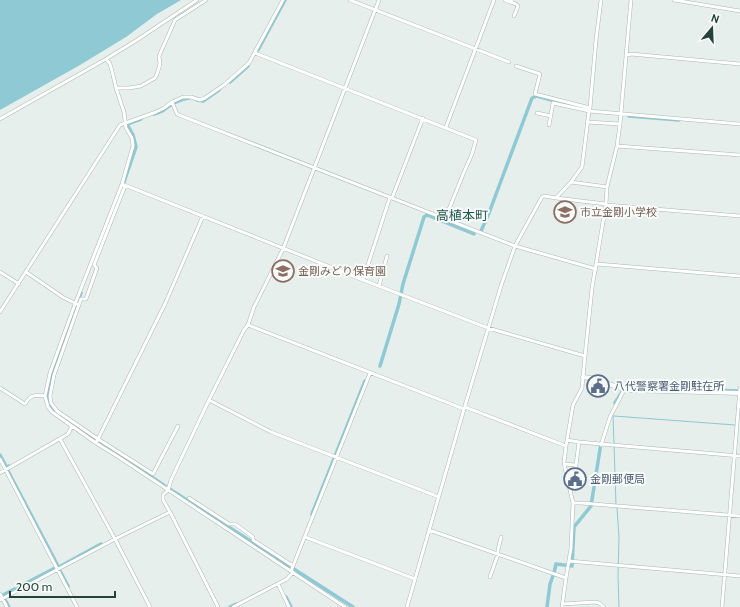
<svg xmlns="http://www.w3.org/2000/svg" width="740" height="607" font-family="Cabin,'Noto Sans JP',sans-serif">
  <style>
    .water { fill: #8ec9d4 }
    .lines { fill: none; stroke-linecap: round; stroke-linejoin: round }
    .stream { stroke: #8ec9d4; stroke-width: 1 }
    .canal { stroke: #8ec9d4; stroke-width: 3.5 }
    .street-casing { stroke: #a8b8b2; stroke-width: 4 }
    .secondary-casing { stroke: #a4bbb3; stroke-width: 5 }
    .street { stroke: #fff; stroke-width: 3 }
    .secondary { stroke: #fff; stroke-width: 4 }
    .labels { text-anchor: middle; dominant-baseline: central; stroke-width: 4; stroke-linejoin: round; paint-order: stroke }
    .education-label { font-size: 11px; fill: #785e54; stroke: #f7fbf9; text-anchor: start }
    .service-label { font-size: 11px; fill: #4e5e75; stroke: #f7fbf9; text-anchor: start }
    .quarter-label { font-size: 13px; fill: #1f5548; stroke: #f7fbf9 }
  </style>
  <rect width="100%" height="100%" fill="#e6efeb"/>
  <path class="water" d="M0 0H181L157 14 126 37 80 65 0 110Z"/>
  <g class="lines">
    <path class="stream" d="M612 414 613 415 616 505
      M614 416 735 425
      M617 508 619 537 618 576 619 607"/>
    <path class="canal" d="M258 50 285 0
      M230 82 248 66
      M197 100 203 101 219 90
      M174 103 184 99 189 98
      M154 114 162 111 172 104
      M629 116 679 120
      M124 182 136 147 133 135 127 124 141 119
      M112 213 123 186
      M481 231 489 213 532 98 537 96 566 104
      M380 366 399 304 403 284 424 217 427 215 474 234
      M627 388 738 391
      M615 403 622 392
      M57 414 51 409 48 401 47 397 52 374 81 293
      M63 418 165 486
      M0 455 7 468 9 466
      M8 471 58 566
      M168 488 353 607
      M312 514 365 381
      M59 567 101 544
      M60 571 68 586
      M3 595 55 568
      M286 597 291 607
      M4 598 9 607
      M230 607 236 604
      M547 607 550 584 554 573 556 564 572 566 574 527 591 506 601 443"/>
    <g class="street-casing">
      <path id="street" d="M350 0 509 62
        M505 0 510 2 512 0
        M674 0 740 11
        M510 2 516 4 518 6 514 16
        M255 53 476 140 472 154 464 172 445 219
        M627 55 631 54 740 64
        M106 59 110 64 113 75 116 88 124 112 126 128 132 138 133 146 122 184 75 304 50 373 45 396 48 407 52 412 96 443 120 458 345 607
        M516 66 540 74 535 94 590 108
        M116 88H129L141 86 155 78 157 74 160 64 159 56 175 20 206 0
        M172 102 177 114 179 115 515 246 596 269
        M537 113 551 116
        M0 119 106 59 137 40 197 0
        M587 122 620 124
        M549 125 553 103 589 111 590 108 596 40 601 0
        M446 127 494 0
        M617 146 740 155
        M571 182 607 187
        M122 184 363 280 488 328 585 356
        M125 186 94 265 97 268 86 299H81L54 375 50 396 51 403 57 411 98 439 153 474 178 426
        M392 198 423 118
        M556 198 606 204
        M606 205 740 216
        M597 264 740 276
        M0 272 19 284
        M26 272 64 298 77 304
        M363 280 390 197
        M379 286 387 256
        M0 312 120 125 156 112 164 108 172 102 183 97H191L200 100 205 98 224 85 249 63 283 0
        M248 325 464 409
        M0 388 25 404C31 394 34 395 45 396
        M209 400 271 432 439 497
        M465 407 566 446
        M60 439 115 539 150 607
        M567 440 579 442 601 444 740 456
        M96 443 165 304 203 216
        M601 445 610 417 624 390
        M0 459 77 607
        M564 464 575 465
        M0 473 68 434 72 426
        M571 489 575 473 579 442
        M189 498 229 524H235L253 537V540L293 566
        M573 503H581L740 516
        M170 512 218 607
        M429 530 566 578
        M305 537 415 579
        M569 561 740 576
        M291 571 370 373
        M490 577 498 554V550L501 537
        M278 584 289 607
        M0 594 7 607
        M0 600 115 539 170 512 163 500V495L168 490 171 480 209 400 244 330 248 325 254 307 283 249 379 0
        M563 604 595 602 599 603 604 607
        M233 607 287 579 293 572
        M407 607 464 409 501 286 515 246 542 197 544 196 556 198 571 182 582 167 589 111 740 124
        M562 607 566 578 571 548 573 503 565 468 564 462 566 446 573 405 582 388 583 377 585 356 592 288 606 204 607 187 617 146 620 124 631 0
        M722 607 740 388"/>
    </g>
    <g class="secondary-casing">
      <path id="secondary" d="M583 377 590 378 627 390 740 393"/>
    </g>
    <use href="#street" class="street"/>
    <use href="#secondary" class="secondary"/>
  </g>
  <defs>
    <g id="school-ring" transform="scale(1.15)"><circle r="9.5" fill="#f7fbf9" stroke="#8d6e63" stroke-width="1.5"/><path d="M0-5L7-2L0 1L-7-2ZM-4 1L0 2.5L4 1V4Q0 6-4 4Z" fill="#8d6e63"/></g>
    <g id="civic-ring" transform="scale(1.15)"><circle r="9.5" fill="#f7fbf9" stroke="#5c6f8a" stroke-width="1.5"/><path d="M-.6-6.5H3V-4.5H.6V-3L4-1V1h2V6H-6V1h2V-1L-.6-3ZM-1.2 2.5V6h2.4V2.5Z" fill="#5c6f8a"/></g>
  </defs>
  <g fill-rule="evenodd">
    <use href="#school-ring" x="565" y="212"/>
    <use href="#school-ring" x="283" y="271"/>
    <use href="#civic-ring" x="598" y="386"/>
    <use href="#civic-ring" x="575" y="479"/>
  </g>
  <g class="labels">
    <g class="education-label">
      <text x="580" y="212">市立金剛小学校</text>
      <text x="298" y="271">金剛みどり保育園</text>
    </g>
    <g class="service-label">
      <text x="614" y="386">八代警察署金剛駐在所</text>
      <text x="590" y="479">金剛郵便局</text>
    </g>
    <g class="quarter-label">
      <text x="462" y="215">高植本町</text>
    </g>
  </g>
  <g transform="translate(712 28) rotate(19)" stroke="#f7fbf9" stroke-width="3" paint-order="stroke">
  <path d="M0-3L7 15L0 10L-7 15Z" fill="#24423a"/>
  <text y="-6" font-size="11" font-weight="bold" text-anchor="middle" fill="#24423a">N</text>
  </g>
  <path d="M10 591v6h105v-6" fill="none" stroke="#24423a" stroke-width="2"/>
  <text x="16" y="591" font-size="12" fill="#24423a" stroke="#f7fbf9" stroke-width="3" paint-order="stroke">200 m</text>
</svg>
